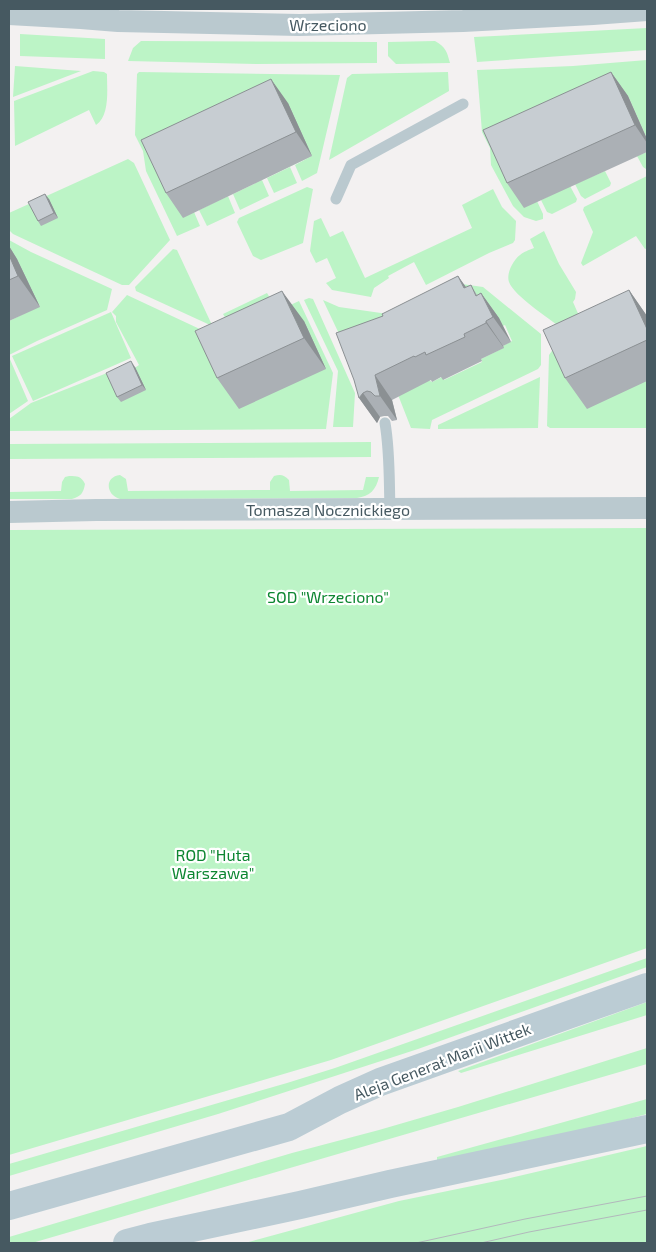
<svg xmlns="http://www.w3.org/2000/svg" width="656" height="1252" font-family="'Exo 2',sans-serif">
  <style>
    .green { fill: #bcf4c6 }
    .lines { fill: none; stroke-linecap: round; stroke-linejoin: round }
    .lane { stroke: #bac9cf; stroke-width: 11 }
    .street { stroke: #bac9cf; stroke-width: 22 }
    .secondary { stroke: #bbccd4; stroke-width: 28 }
    .tram { stroke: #b2b8bc; stroke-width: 1 }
    .wall { fill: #abb0b5 }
    .shaded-wall { fill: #8b9093 }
    .building { fill: #c7cdd2; stroke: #8b9093 }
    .labels { text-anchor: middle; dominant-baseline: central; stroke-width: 4.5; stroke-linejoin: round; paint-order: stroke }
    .street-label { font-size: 16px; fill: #465961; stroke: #fff }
    .park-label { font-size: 16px; fill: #0d8631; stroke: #fff }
  </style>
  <rect width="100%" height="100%" fill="#f3f1f1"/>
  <path class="green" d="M647 28V50L477 62 474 37Z
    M20 34 105 39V59L20 56Z
    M141 41 377 42V63L257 64 128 61 133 48Z
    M435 41C446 47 447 52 450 63L396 64 388 56V42Z
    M647 60V139L628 96 537 201 543 214V219L536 221 524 217 513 206 491 165 490 148 482 132 477 70 573 66Z
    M15 66 81 71 13 97Z
    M93 71 104 72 107 74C107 90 110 116 96 125L89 110 15 146 14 101Z
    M139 72 340 75 317 173 302 181 295 165 312 156 183 217 194 212 200 226 177 236 146 171 143 151 135 135 137 74Z
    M448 72 449 91 329 160 347 78 352 74Z
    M647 152V169H646L643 167 637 156Z
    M128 159 134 163 170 240 129 285H122L13 234 9 230V213Z
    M290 167 297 183 274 193 267 178Z
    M605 171 611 183 610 186 585 199 581 196 575 184Z
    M647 176V248L645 249 636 236 583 266 581 263 593 232 583 210 584 207Z
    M262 180 269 196 240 210 233 194Z
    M570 186 577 199 576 202 552 214 547 212 541 200Z
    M307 187 313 189 303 243 261 260 253 256 237 222 239 218Z
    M493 189 502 207 516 221 515 240 513 243 489 253 426 285 414 262 388 276 389 278 374 288 371 297 332 290 326 283 336 278 327 258 316 263 310 251 314 221 321 218 330 237 343 231 365 278 472 228 462 205Z
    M228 196 235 213 207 226 199 210Z
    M544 231 559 264 576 292 575 299 573 302 580 318 561 328C549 318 514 296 509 282 506 274 513 260 520 255 523 252 529 250 534 248L530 239Z
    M9 240 31 252 112 289 107 310 37 341 9 355V321L40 306 9 263Z
    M173 249 177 250 212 325H210L136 291 135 287Z
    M462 284 483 287 541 334V365L538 369 432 420 430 429 411 428 382 354 432 382 442 377 444 380 482 362 481 359 503 348V346L512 341 505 325 503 326Z
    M267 293 270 298 226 319 223 314Z
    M127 295 219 338 299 301 333 373 326 429 9 431V419L31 403 107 373 133 369 139 365 116 322V316L112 312Z
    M309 298 313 299 355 393 353 427H333L338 371 304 300Z
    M323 300 339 307 395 315 350 357Z
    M111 312 131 358 33 401 12 356Z
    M554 348 647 381V428H550L547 426 549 355Z
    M9 357 28 401 9 414Z
    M540 377 538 428 438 429V425Z
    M371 442V457L9 459V444Z
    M120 475 126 479 128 491 270 490V482L274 476C281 474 284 475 289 480L290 491 363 490 366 477H379C376 490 370 496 357 498L120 499C106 495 104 477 120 475Z
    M69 476C78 476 81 476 85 484 83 494 81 496 72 499H9V492L61 491 62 482 65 477Z
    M647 528V948L331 1060 243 1086 9 1155V530Z
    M647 958V967L418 1049 218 1114 9 1176V1164L287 1083 335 1068Z
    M647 1002V1015L461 1073 458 1071Z
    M647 1048V1064L32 1243H9V1237L292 1153 379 1130 458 1107Z
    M647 1099V1114L567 1135 437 1161V1157Z
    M647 1146V1243H245L399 1201 506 1179Z"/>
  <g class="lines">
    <path class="lane" d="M336 199 351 165 463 104
      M385 423C390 452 389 480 390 509"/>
    <path class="street" d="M9 14 81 18 118 21 299 25 463 21 593 14 647 10
      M9 512 96 510 647 508"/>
    <path class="secondary" d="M9 1206 289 1127 340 1100 380 1082 647 987
      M127 1243 150 1237 300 1205 390 1184 647 1129"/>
    <path class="tram" d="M416 1243 525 1219 647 1196
      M481 1243 529 1232 647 1210"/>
  </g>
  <path class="wall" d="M611 72 628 96 647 139V152L524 208 507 183Z
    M288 103 312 156 183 218 166 193Z
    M49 199 58 218 41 226 38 221Z
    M9 246 17 259 40 307 9 321Z
    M458 276 466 288 471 285 477 295 481 293 499 318 511 342 503 346 504 348 481 359 482 361 443 380 441 377 432 382 431 380 392 400 397 420 392 421 388 416H384L380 417 377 423 359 398 383 316Z
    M629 290 647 316V381L587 409 565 378Z
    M304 321 326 369 239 409 217 378Z
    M135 367 146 390 121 402 117 397Z"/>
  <path class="shaded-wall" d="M611 72 628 96 647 139V143L635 125Z
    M271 79 288 103 312 156 296 132Z
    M45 194 49 199 58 218 54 213Z
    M9 246 17 259 40 307 18 276 9 255Z
    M458 276 476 301 464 288Z
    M629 290 647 316V329Z
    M282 291 304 321 326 369 304 338Z
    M481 293 499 318 511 342 493 317Z
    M486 321 503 346 504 348 486 323Z
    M131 361 135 367 146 390 142 385Z
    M375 375 392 400 397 420 380 396Z
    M363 393 380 417 377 423 359 398Z"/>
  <path class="building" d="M611 72 635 125 507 183 483 130Z
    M271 79 296 132 166 193 141 140Z
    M45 194 54 213 38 221 28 202Z
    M9 255 18 276 9 280Z
    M458 276 464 288 471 285 476 296 481 293 493 317 486 321V323L464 334 465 337 426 355 425 352 415 357 414 356 375 375 380 396H375L371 392 367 391 363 393 359 398 354 380 336 333 383 316 382 314Z
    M629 290 647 329V340L565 378 543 330Z
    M282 291 304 338 217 378 195 331Z
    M131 361 142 385 117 397 106 373Z"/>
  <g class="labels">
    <g class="street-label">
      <text x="328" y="24">Wrzeciono</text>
      <text x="328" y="509">Tomasza Nocznickiego</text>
      <text transform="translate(442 1061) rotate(-21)">Aleja Generał Marii Wittek</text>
    </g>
    <g class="park-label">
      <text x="328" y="596">SOD "Wrzeciono"</text>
      <text x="213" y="854">ROD "Huta<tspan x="213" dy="18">Warszawa"</tspan></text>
    </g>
  </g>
  <rect width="656" height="1252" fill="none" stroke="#465961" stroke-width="20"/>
</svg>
